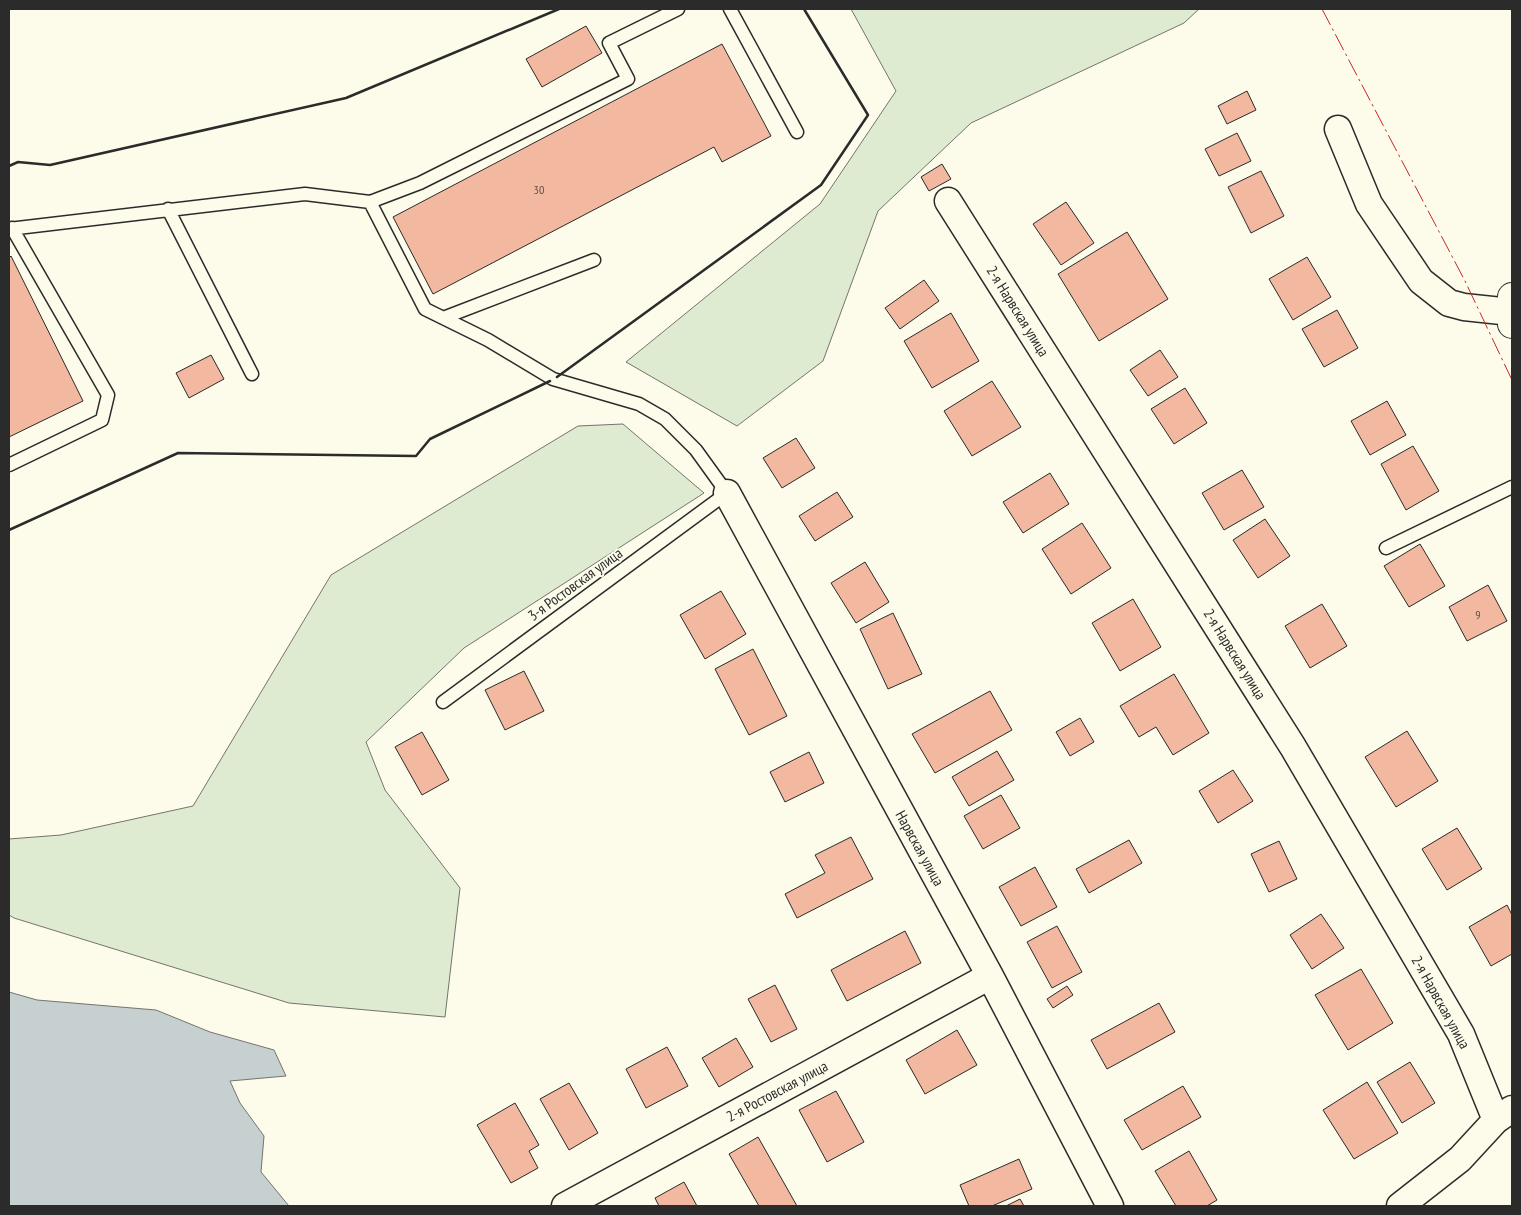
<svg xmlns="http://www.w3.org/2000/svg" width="1521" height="1215" font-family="'PT Sans Narrow',sans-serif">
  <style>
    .green { fill: #deebd1; stroke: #74746e }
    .water { fill: #c7d0d0; stroke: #74746e }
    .building { fill: #f2b8a0; stroke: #2b2b2b }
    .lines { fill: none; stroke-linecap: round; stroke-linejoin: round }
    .lane-casing { stroke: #2b2b2b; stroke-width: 15 }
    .street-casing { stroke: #2b2b2b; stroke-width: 29 }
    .primary-casing { stroke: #2b2b2b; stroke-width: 30 }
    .lane { stroke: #fdfbea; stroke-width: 12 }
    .street { stroke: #fdfbea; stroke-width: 26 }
    .primary { stroke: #fdfbea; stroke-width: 28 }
    .wall { stroke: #2b2b2b; stroke-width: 2.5 }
    .power { stroke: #c62828; stroke-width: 1; stroke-dasharray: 18 4 2.5 4; stroke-linecap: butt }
    .labels { text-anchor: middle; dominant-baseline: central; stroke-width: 4; stroke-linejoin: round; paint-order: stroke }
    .number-label { font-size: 12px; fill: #5d4e48 }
    .street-label { font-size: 15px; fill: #2b2b2b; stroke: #fdfbea }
  </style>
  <rect width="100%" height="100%" fill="#fdfbea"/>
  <path class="green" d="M851 9H1199L1184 23 971 123 878 211 823 361 737 426 626 362 820 204 896 91Z
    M623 424 704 493 464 648 366 742 385 790 460 888 445 1017 289 1003 14 918 9 915V839L61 835 193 806 331 575 578 426Z"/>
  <path class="water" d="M9 992 37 1000 156 1010 210 1032 274 1050 286 1076 230 1081 240 1103 264 1136 261 1172 289 1206H9Z"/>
  <path class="building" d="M586 26 602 53 542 87 526 59Z
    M722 44 771 136 722 162 714 147 433 294 393 217Z
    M1247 91 1256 110 1227 124 1218 106Z
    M1237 133 1251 161 1219 176 1205 149Z
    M942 164 951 179 929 191 921 177Z
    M1261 171 1284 216 1251 233 1228 187Z
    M1066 202 1094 243 1061 265 1033 224Z
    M1127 232 1168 299 1099 341 1058 274Z
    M11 256 83 401 9 437V258Z
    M1307 257 1331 297 1293 320 1269 279Z
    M924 280 939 301 900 329 885 308Z
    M1337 310 1358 348 1324 367 1302 329Z
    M951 313 979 361 932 388 904 341Z
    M1160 350 1178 377 1148 396 1130 370Z
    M211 355 224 379 189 398 176 373Z
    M992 381 1021 427 972 456 944 411Z
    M1185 388 1207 423 1174 444 1151 409Z
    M1387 401 1406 435 1370 455 1351 421Z
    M796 438 815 468 782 488 763 458Z
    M1413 446 1439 491 1406 510 1381 464Z
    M1242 470 1264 507 1224 530 1202 493Z
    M1050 473 1069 504 1023 533 1003 502Z
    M837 492 853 517 815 541 799 516Z
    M1265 519 1290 556 1258 578 1233 540Z
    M1082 523 1111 568 1071 594 1042 549Z
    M1420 544 1445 586 1409 607 1384 566Z
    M865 562 889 602 856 623 831 583Z
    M1488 585 1507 621 1467 641 1449 607Z
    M721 591 746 634 705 659 680 615Z
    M1133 599 1161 647 1120 671 1092 623Z
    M1322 604 1347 646 1310 668 1285 626Z
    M893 613 922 674 888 689 860 629Z
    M753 649 787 716 749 735 715 669Z
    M524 671 544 711 505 730 485 690Z
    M1174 674 1209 733 1173 755 1156 727 1139 737 1120 706Z
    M990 691 1012 730 935 773 912 734Z
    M1080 718 1094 742 1070 756 1056 732Z
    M1407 731 1438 781 1396 807 1365 757Z
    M422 732 449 780 422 795 395 747Z
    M997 751 1014 780 969 806 952 777Z
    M809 752 824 783 785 802 770 772Z
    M1233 770 1253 801 1218 823 1199 791Z
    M1001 795 1020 828 983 849 964 816Z
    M1457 828 1482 869 1447 890 1422 849Z
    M851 837 873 879 797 918 785 894 825 873 815 855Z
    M1129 840 1142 863 1089 893 1076 869Z
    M1279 841 1297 879 1269 892 1251 854Z
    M1035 867 1057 907 1021 926 999 887Z
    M1507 905 1512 915V954L1491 966 1469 927Z
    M1321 914 1344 948 1312 969 1290 935Z
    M1057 926 1082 972 1052 988 1027 942Z
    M905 931 921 963 847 1001 831 970Z
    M1361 969 1393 1023 1348 1050 1315 995Z
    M775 985 797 1029 771 1042 748 999Z
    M1067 986 1073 995 1053 1008 1047 999Z
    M1159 1003 1175 1032 1107 1069 1091 1040Z
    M957 1030 977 1065 925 1094 906 1060Z
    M736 1038 753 1067 719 1087 702 1058Z
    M667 1047 688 1086 646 1108 626 1069Z
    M1410 1062 1435 1103 1402 1123 1377 1082Z
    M1367 1082 1398 1133 1354 1159 1323 1110Z
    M569 1083 598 1133 569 1150 540 1099Z
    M1183 1086 1201 1117 1142 1150 1124 1120Z
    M836 1091 864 1142 827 1162 799 1110Z
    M515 1103 539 1145 529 1151 538 1168 511 1183 477 1125Z
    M758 1137 797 1206H759L729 1154Z
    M1189 1151 1217 1200 1207 1206H1176L1155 1171Z
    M1019 1159 1032 1189 992 1206H969L960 1185Z
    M684 1182 697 1206H659L655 1198Z
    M1020 1199 1024 1206H1006Z"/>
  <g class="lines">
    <g class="lane-casing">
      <path id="lane" d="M730 9 797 132
        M168 209 252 374
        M9 229 305 194 370 202
        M443 318 594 260
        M9 465 102 420 108 395 12 228
        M1386 548 1512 487
        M443 702 727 493 696 450 665 419 639 404 553 379 488 340 425 309 370 202 420 183 628 79 609 43 678 9"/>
    </g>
    <g class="street-casing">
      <path id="street" d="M1338 129 1369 204 1421 281 1449 303 1464 307 1511 312
        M948 201 1293 747 1461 1034 1496 1120
        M727 493 990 976 1110 1206
        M565 1206 990 976
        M1400 1206 1460 1159 1496 1120 1512 1109"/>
    </g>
    <g class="primary-casing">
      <path id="primary" d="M1512 297V324"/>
    </g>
    <use href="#lane" class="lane"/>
    <use href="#street" class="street"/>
    <use href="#primary" class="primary"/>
    <path class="wall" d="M9 166 18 162 50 165 346 98 559 9
      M557 377 821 185 868 115 804 9
      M9 530 178 453 416 456 430 439 550 381"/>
    <path class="power" d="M1322 9 1465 281 1512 380"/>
  </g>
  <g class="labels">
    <g class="number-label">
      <text x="539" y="189">30</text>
      <text x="1478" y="614">9</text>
    </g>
    <g class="street-label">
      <text transform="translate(1018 311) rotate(58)">2-я Нарвская улица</text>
      <text transform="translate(575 584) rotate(-36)">3-я Ростовская улица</text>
      <text transform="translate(1235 654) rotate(58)">2-я Нарвская улица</text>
      <text transform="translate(920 848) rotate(61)">Нарвская улица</text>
      <text transform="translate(1441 1002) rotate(61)">2-я Нарвская улица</text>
      <text transform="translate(777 1091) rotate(-28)">2-я Ростовская улица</text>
    </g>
  </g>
  <rect width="1521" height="1215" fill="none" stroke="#2b2b2b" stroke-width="20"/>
</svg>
